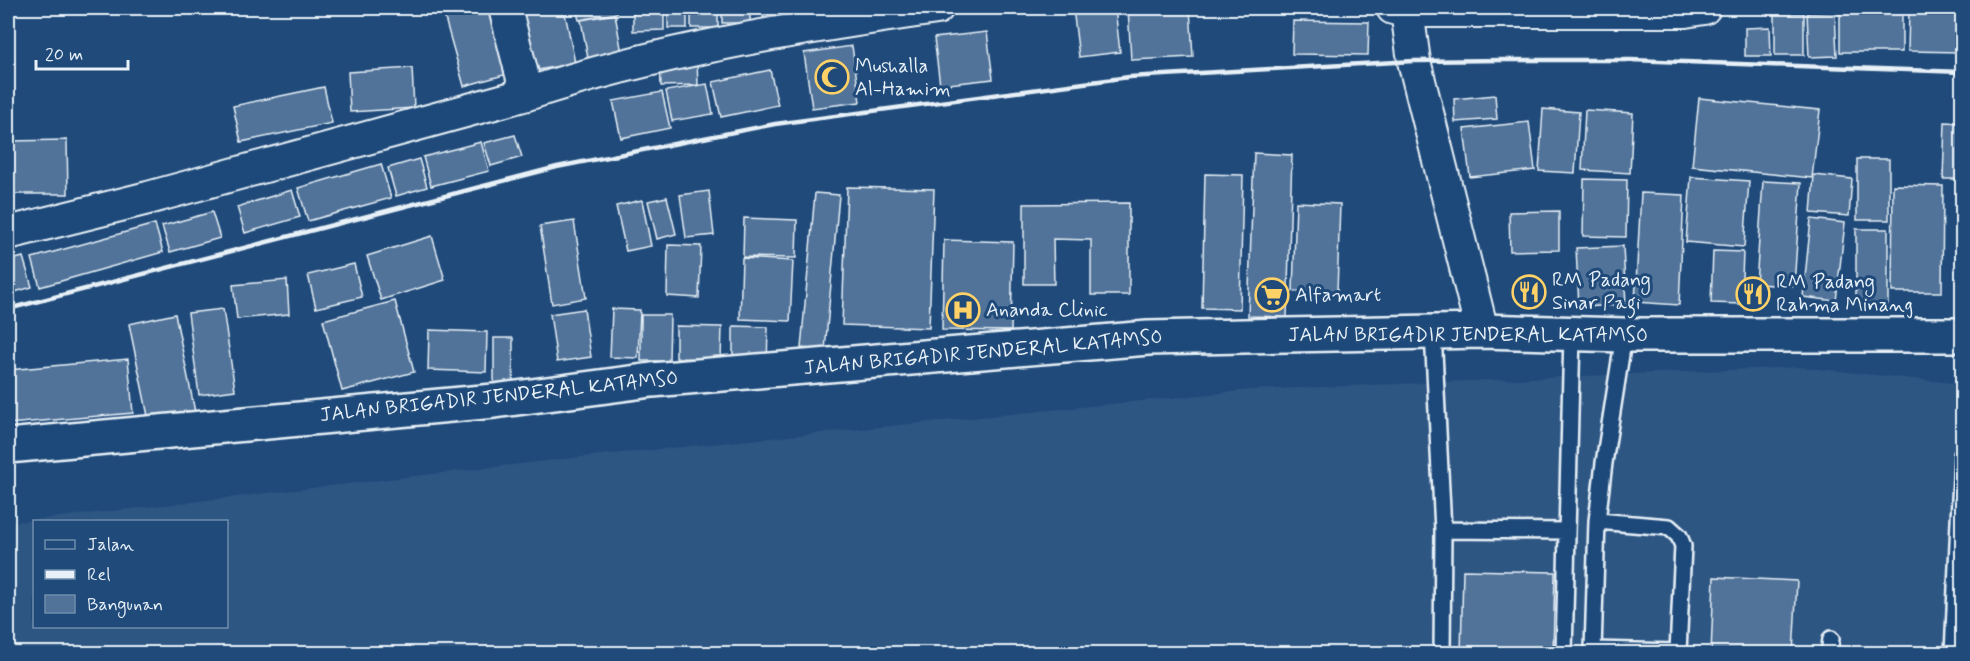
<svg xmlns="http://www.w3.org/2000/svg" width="1970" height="661" font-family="Mynerve,sans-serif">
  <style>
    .built { fill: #2e5683; fill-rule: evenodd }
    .building { fill: #517399; stroke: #e8f1f8; stroke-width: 1.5 }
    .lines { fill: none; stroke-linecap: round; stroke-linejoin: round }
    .service-casing { stroke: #e8f1f8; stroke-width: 20 }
    .minor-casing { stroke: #e8f1f8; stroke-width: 36 }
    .trunk-casing { stroke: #e8f1f8; stroke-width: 38 }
    .service { stroke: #1f4a7a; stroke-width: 15 }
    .minor { stroke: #1f4a7a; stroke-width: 32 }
    .trunk { stroke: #1f4a7a; stroke-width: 33 }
    .rail { stroke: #e8f1f8; stroke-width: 4.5 }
    .labels { text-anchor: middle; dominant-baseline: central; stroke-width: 6; stroke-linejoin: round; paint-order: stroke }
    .poi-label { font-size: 20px; fill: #e8f1f8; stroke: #1f4a7a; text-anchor: start }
    .street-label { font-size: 20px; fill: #e8f1f8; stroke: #1f4a7a }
  </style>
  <rect width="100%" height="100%" fill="#1f4a7a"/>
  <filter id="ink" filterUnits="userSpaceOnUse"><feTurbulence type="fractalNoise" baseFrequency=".0167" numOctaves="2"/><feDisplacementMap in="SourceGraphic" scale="12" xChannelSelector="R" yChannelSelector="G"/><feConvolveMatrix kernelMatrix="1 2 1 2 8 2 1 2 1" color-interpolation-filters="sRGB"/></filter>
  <g filter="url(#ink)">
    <path class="built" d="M1799 367 1962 384V653H8V523L581 457 1250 390ZM34 522H226V626H34Z"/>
    <path class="building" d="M442 8H494L511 73 464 86Z
      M516 8H564L575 63 528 72Z
      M576 8H616L617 13 579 20Z
      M633 8H664V30L633 31Z
      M668 8H687V28H668Z
      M691 8H718V28H691Z
      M722 8H750V23H722Z
      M764 8H832L831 23 763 20Z
      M1073 8H1115L1120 52 1079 57Z
      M1128 8H1190L1193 57 1131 60Z
      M1909 8H1961L1960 52 1908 51Z
      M1835 12 1837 56 1809 57 1807 13Z
      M1840 12H1902V52H1840Z
      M1775 13H1804V55H1775Z
      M615 14 623 59 589 64 581 20Z
      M1293 21 1369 22 1368 55 1292 54Z
      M1770 27 1771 56H1745V28Z
      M987 32 993 79 940 85 934 38Z
      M852 46 860 102 812 108 804 53Z
      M697 61 698 85 661 86 660 62Z
      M412 68 414 108 350 112 348 72Z
      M770 70 778 105 721 117 713 82Z
      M707 84 713 114 672 121 666 91Z
      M324 87 332 123 241 142 233 106Z
      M662 92 670 128 621 138 613 101Z
      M1495 95 1497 119 1455 122 1454 99Z
      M1699 98 1820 110 1812 178 1692 166Z
      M1543 109 1579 112 1575 173 1539 171Z
      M1585 110 1633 113 1630 173 1582 170Z
      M1529 122 1535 170 1470 177 1464 129Z
      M1945 122 1962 123V179H1943Z
      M515 135 522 157 491 166 484 143Z
      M67 140 68 194H8V141Z
      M481 142 489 171 431 186 423 157Z
      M1254 153 1292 155 1287 317 1248 316Z
      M419 159 427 187 396 196 388 168Z
      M1857 159H1889V220H1857Z
      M381 164 391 198 308 221 298 188Z
      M1205 174 1243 175 1240 309 1202 308Z
      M1814 175 1852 179 1849 216 1811 213Z
      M1691 177 1749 181 1744 247 1686 242Z
      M1584 179 1627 180 1626 237 1583 236Z
      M1763 181 1801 183 1794 286 1756 284Z
      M1893 185 1943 186 1942 292H1892Z
      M847 187 934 189 929 328 842 325Z
      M292 190 300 217 245 233 237 207Z
      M709 191 714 235 686 238 680 195Z
      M815 193 839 195 825 350 801 348Z
      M1641 193 1684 195 1679 305 1635 302Z
      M667 197 676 234 657 239 648 201Z
      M642 200 651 246 626 251 616 206Z
      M1296 202 1340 204 1337 292 1293 291Z
      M1129 203V295H1091V240L1053 239 1054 284H1024V204Z
      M1559 211V250L1510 251 1509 212Z
      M212 212 220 238 170 252 162 226Z
      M744 218 797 220 796 258 743 257Z
      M1811 219 1845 223 1836 301 1803 297Z
      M574 221 586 298 552 304 540 226Z
      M155 224 163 252 40 287 32 258Z
      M1856 229H1888V305H1856Z
      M432 236 445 280 381 300 367 256Z
      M944 240 1013 242 1011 331 942 330Z
      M668 245 701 246 699 298 667 296Z
      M1623 246 1626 305 1579 307 1576 248Z
      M1713 251 1743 252 1741 304 1711 303Z
      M23 257 32 287 8 294V261Z
      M742 258 793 261 790 321 740 319Z
      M354 264 362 297 316 308 308 275Z
      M287 280 289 314 237 319 233 285Z
      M395 301 414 372 342 391 323 320Z
      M223 309 235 390 199 395 188 313Z
      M584 309 591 357 557 362 550 314Z
      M612 309 640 310 638 358 610 357Z
      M175 314 195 412 149 421 129 324Z
      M641 315H670L669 361H641Z
      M676 326 722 327 721 359 676 358Z
      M733 326 768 327 767 366H733Z
      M429 330 487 332 486 372 428 370Z
      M494 338H513V384H494Z
      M128 359 133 413 8 424V370Z
      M1463 570 1555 572 1553 654H1461Z
      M1714 577 1797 581 1793 654H1711Z"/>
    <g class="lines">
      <g class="service-casing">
        <path id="service" d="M1433 332 1443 530
          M1597 521 1669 527 1679 536 1683 546 1678 652 1593 650 1597 521 1604 463 1624 335
          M1442 654 1443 530 1567 531
          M1564 654 1572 334
          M1829 654 1831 639
          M1953 654 1962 455"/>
      </g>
      <g class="minor-casing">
        <path id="minor" d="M505 8 527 94
          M1393 8 1407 11H1685L1704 8
          M1407 11 1414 61 1482 331
          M8 233 148 198 527 94C660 50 798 28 937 8"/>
      </g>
      <g class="trunk-casing">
        <path id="trunk" d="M8 446 494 401 652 380 1148 338 1482 331 1624 335H1962"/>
      </g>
      <use href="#service" class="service"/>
      <use href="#minor" class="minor"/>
      <use href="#trunk" class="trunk"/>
      <path class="rail" d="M8 309 557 167 775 124 1129 77 1414 61 1505 60H1631L1962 72"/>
    </g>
  </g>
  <defs>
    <g id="mosque-ring" transform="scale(1.725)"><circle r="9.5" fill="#1f4a7a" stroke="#ffd166" stroke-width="1.5"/><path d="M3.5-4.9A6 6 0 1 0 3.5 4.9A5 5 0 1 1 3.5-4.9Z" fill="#ffd166"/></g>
    <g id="restaurant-ring" transform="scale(1.725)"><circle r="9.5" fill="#1f4a7a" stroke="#ffd166" stroke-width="1.5"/><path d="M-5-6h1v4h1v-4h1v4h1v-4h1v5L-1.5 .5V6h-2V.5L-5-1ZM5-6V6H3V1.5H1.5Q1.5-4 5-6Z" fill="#ffd166"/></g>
    <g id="supermarket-ring" transform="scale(1.725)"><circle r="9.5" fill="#1f4a7a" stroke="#ffd166" stroke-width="1.5"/><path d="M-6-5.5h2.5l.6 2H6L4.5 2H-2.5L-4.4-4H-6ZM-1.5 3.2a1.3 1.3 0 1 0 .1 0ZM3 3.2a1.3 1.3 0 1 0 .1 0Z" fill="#ffd166"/></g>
    <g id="hospital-ring" transform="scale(1.725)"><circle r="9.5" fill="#1f4a7a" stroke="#ffd166" stroke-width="1.5"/><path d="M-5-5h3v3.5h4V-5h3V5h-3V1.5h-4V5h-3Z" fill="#ffd166"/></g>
  </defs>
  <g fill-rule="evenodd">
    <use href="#mosque-ring" x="832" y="77"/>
    <use href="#restaurant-ring" x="1529" y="292"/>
    <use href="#restaurant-ring" x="1753" y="294"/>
    <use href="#supermarket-ring" x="1272" y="295"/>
    <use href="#hospital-ring" x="963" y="310"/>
  </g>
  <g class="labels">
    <g class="poi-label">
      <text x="855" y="66">Mushalla<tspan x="855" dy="23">Al-Hamim</tspan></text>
      <text x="1552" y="280">RM Padang<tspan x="1552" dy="23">Sinar Pagi</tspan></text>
      <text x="1776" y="282">RM Padang<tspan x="1776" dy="23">Rahma Minang</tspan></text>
      <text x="1295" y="295">Alfamart</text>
      <text x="986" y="310">Ananda Clinic</text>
    </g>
    <g class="street-label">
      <text x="1468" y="335">JALAN BRIGADIR JENDERAL KATAMSO</text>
      <text transform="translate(983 353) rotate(-5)">JALAN BRIGADIR JENDERAL KATAMSO</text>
      <text transform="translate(499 397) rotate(-6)">JALAN BRIGADIR JENDERAL KATAMSO</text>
    </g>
  </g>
  <rect width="1970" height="661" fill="none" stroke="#1f4a7a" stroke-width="30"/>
  <rect x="15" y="15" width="1940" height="631" fill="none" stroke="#e8f1f8" stroke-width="2" filter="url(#ink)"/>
  <rect x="33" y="520" width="195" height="108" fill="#1f4a7a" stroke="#6f8dac" stroke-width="1.5"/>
  <rect x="45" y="540" width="30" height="9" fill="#1f4a7a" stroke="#6f8dac" stroke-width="1.5"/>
  <text x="87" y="550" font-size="18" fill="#e8f1f8">Jalan</text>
  <rect x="45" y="570" width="30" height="9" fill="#e8f1f8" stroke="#6f8dac" stroke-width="1.5"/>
  <text x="87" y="580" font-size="18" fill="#e8f1f8">Rel</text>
  <rect x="45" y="595" width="30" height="18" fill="#517399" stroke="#6f8dac" stroke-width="1.5"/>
  <text x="87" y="610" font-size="18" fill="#e8f1f8">Bangunan</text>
  <path d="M36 60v9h92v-9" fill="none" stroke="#e8f1f8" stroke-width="3"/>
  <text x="45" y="60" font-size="18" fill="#e8f1f8" stroke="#1f4a7a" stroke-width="4.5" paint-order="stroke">20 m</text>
</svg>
